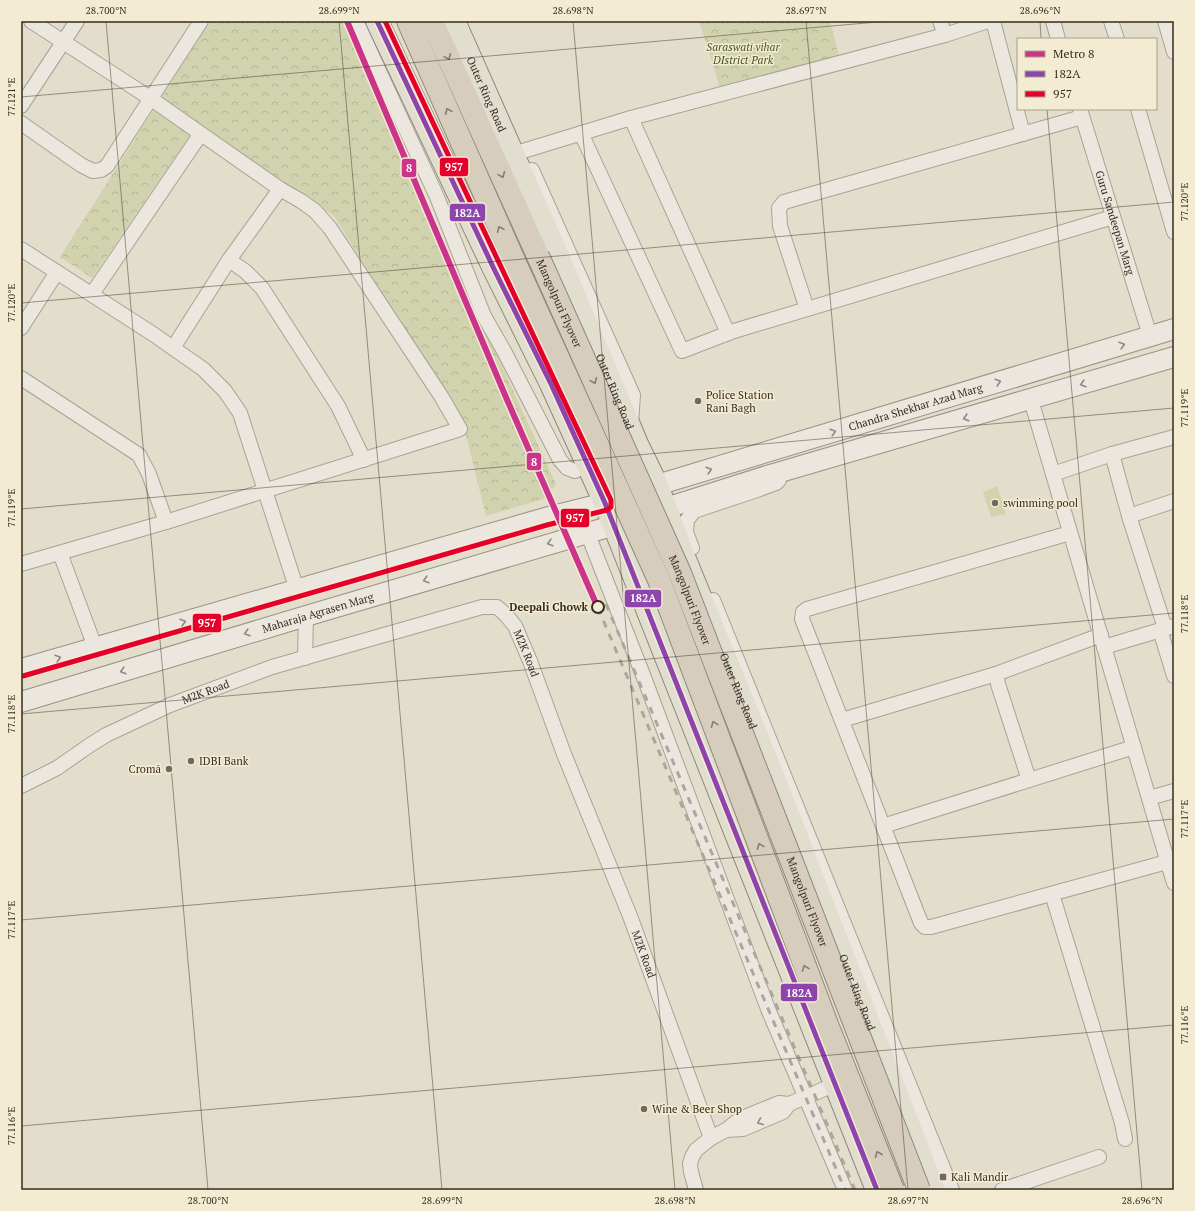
<svg xmlns="http://www.w3.org/2000/svg" width="1195" height="1211" font-family="'PT Serif',serif">
  <style>
    .green { fill: #d1d3af }
    .park { fill: url(#park-crowns) }
    .lines { fill: none; stroke-linecap: round; stroke-linejoin: round }
    .street-casing { stroke: #a8a295; stroke-width: 16 }
    .secondary-casing { stroke: #989185; stroke-width: 22 }
    .primary-casing { stroke: #8d877c; stroke-width: 24 }
    .highway-casing { stroke: #8d877c; stroke-width: 24 }
    .street { stroke: #ebe7de; stroke-width: 14 }
    .secondary { stroke: #ebe7de; stroke-width: 20 }
    .primary { stroke: #e2decf; stroke-width: 22 }
    .highway { stroke: #d6cdbd; stroke-width: 22 }
    .rail { stroke: #aaa79e; stroke-width: 3; stroke-dasharray: 7 7; stroke-linecap: butt }
    .highway-bridge-casing { stroke: #8d877c; stroke-width: 24; stroke-linecap: butt }
    .highway-bridge { stroke: #d6cdbd; stroke-width: 22 }
    .bus-1-casing { stroke: #f4ecd2; stroke-width: 8 }
    .bus-2-casing { stroke: #f4ecd2; stroke-width: 8 }
    .bus-1 { stroke: #8e44ad; stroke-width: 5 }
    .bus-2 { stroke: #e4002b; stroke-width: 5 }
    .metro-1-casing { stroke: #f4ecd2; stroke-width: 9 }
    .metro-1 { stroke: #cc338b; stroke-width: 6 }
    .oneway { stroke: #867c6e }
    .oneway2 { stroke: #90897e }
    .ticks { fill: none; stroke: #362b1e; stroke-width: 1; stroke-opacity: 0.45 }
    .poi-dot { fill: #73695b; stroke: #f4ecd2; stroke-width: 1.5 }
    .stop-dot { fill: #f4ecd2; stroke: #362b1e; stroke-width: 2 }
    .labels { text-anchor: middle; dominant-baseline: central; stroke-width: 3; stroke-linejoin: round; paint-order: stroke }
    .park-label { font-size: 11px; font-style: italic; fill: #455225; stroke: #f4ecd2 }
    .street-label { font-size: 11px; fill: #362b1e; stroke: #f4ecd2 }
    .poi-label { font-size: 11px; fill: #362b1e; stroke: #f4ecd2; text-anchor: start }
    .stop-label { font-size: 11px; font-weight: bold; fill: #362b1e; stroke: #f4ecd2; text-anchor: end }
    .line-badge { stroke: #f4ecd2; stroke-width: 1.5 }
    .badge-label { font-size: 11px; text-anchor: middle; font-weight: bold; fill: #fff }
    .neatline { fill: none; stroke: #362b1e; stroke-width: 1.5 }
    .ticks-label { font-size: 10px; text-anchor: middle; fill: #362b1e }
  </style>
  <defs>
    <pattern id="park-crowns" width="20" height="18" patternUnits="userSpaceOnUse"><rect width="20" height="18" fill="#d1d3af"/><path d="M2 6a3 3 0 1 1 6 0M12 15a3 3 0 1 1 6 0" fill="none" stroke="#b4b596"/></pattern>
  </defs>
  <rect width="100%" height="100%" fill="#e3ddcc"/>
  <path class="green" d="M997 486 1006 514 991 517 983 492Z"/>
  <path class="park" d="M210 21H344L556 484 546 498 486 516 464 427 334 216 197 125 92 278 60 257Z
    M699 21H830L839 57 722 94Z"/>
  <g class="lines">
    <g class="street-casing">
      <g id="street">
        <path d="M356 21 437 197 484 316 504 351 560 460 567 468 575 471 588 465"/>
        <path d="M940 21 945 35"/>
        <path d="M993 21 1023 134"/>
        <path d="M1053 21 1058 39"/>
        <path d="M1111 21 1117 39"/>
        <path d="M1165 21 1174 52"/>
        <path d="M21 106 77 21"/>
        <path id="s1" d="M1080 109 1150 336"/>
        <path d="M1138 109 1174 232"/>
        <path d="M631 118 728 333"/>
        <path d="M21 123 81 165 93 171 101 170 107 166 201 21"/>
        <path d="M581 133 682 351 734 331 1113 217"/>
        <path d="M523 151 631 118 945 35 988 21"/>
        <path d="M532 170 633 395 631 423"/>
        <path d="M21 249 153 334 203 369 225 391 240 413 297 590"/>
        <path d="M229 260 245 271 262 288 338 406 364 460"/>
        <path d="M92 294 200 135"/>
        <path d="M807 309 780 226 779 208 784 202 1082 117"/>
        <path d="M21 328 57 272"/>
        <path d="M173 348 229 260 280 189"/>
        <path d="M21 378 139 455 149 474 166 522"/>
        <path d="M1031 400 1174 883"/>
        <path d="M1053 474 1112 454"/>
        <path d="M1129 516 1112 454 1174 437"/>
        <path d="M587 532 645 680 768 1009 845 1190"/>
        <path d="M1070 533 807 609 803 612 802 619 921 923 925 927H931L1167 862"/>
        <path d="M692 548 686 532 687 520 694 511 757 490 776 483 779 480"/>
        <path d="M60 553 95 647"/>
        <path d="M21 564 166 522 460 429 441 396 330 228 315 211 301 201 280 189 150 98 31 21"/>
        <path d="M713 600 952 1190"/>
        <path d="M1165 628 1129 516 1174 501"/>
        <path d="M1160 630 1174 676"/>
        <path d="M1104 647 1174 626"/>
        <path d="M305 658 306 616"/>
        <path d="M996 674 1101 635"/>
        <path d="M842 720 996 674 998 684 1029 780"/>
        <path id="s2" d="M21 786 57 768 90 745 106 735 170 705 272 667 482 607H497L506 615 515 626 530 661 564 754 630 916 711 1138"/>
        <path d="M1149 798 1174 791"/>
        <path d="M883 826 1134 747"/>
        <path d="M1052 894 1122 1123 1125 1139"/>
        <path d="M726 1130 743 1129 783 1112 789 1104"/>
        <path d="M696 1190 691 1172 690 1164 692 1157 696 1150 711 1138 726 1130 740 1119 779 1103 789 1104 836 1084"/>
        <path d="M1002 1190 1099 1157"/>
      </g>
    </g>
    <g class="secondary-casing">
      <g id="secondary">
        <path id="s3" d="M657 485 1174 329"/>
        <path d="M666 508 770 475 1174 357"/>
        <path d="M21 669 545 518 605 503"/>
        <path id="s4" d="M21 702 306 616 615 525"/>
      </g>
    </g>
    <g class="primary-casing">
      <g id="primary">
        <path d="M377 21 494 269 551 384 605 503 877 1190"/>
        <path id="s5" d="M454 21 555 249 637 444 657 485 682 552 774 778 934 1190"/>
      </g>
    </g>
    <g class="highway-casing">
      <path id="highway" d="M408 21 516 265
        M432 21 538 256"/>
    </g>
    <use href="#street" class="street"/>
    <use href="#secondary" class="secondary"/>
    <use href="#primary" class="primary"/>
    <use href="#highway" class="highway"/>
    <path class="rail" d="M606 604 855 1190
      M598 608 845 1190"/>
    <g class="highway-bridge-casing">
      <g id="highway-bridge">
        <path id="s6" d="M538 256 680 573 919 1190"/>
        <path d="M516 265 659 580 828 1027 893 1190"/>
      </g>
    </g>
    <use href="#highway-bridge" class="highway-bridge"/>
    <g class="bus-1-casing">
      <path id="bus-1" d="M377 21 494 269 551 384 605 503 877 1190"/>
    </g>
    <g class="bus-2-casing">
      <path id="bus-2" d="M23 676 547 525 607 510 611 507V500L385 21"/>
    </g>
    <use href="#bus-1" class="bus-1"/>
    <use href="#bus-2" class="bus-2"/>
    <g class="metro-1-casing">
      <path id="metro-1" d="M347 21 508 402 598 608"/>
    </g>
    <use href="#metro-1" class="metro-1"/>
  </g>
  <defs><path id="oneway-chevron" d="M-2-3.5L2.5 0L-2 3.5" fill="none" stroke-width="1.6" stroke-linecap="round" stroke-linejoin="round"/></defs>
  <g class="oneway">
    <use href="#oneway-chevron" transform="translate(448 57) rotate(66)"/>
    <use href="#oneway-chevron" transform="translate(448 111) rotate(-114)"/>
    <use href="#oneway-chevron" transform="translate(502 175) rotate(66)"/>
    <use href="#oneway-chevron" transform="translate(500 229) rotate(-114)"/>
    <use href="#oneway-chevron" transform="translate(594 381) rotate(66)"/>
    <use href="#oneway-chevron" transform="translate(714 724) rotate(-111)"/>
    <use href="#oneway-chevron" transform="translate(760 846) rotate(-111)"/>
    <use href="#oneway-chevron" transform="translate(805 968) rotate(-111)"/>
    <use href="#oneway-chevron" transform="translate(878 1154) rotate(-112)"/>
  </g>
  <g class="oneway2">
    <use href="#oneway-chevron" transform="translate(1122 345) rotate(-17)"/>
    <use href="#oneway-chevron" transform="translate(998 382) rotate(-17)"/>
    <use href="#oneway-chevron" transform="translate(1083 384) rotate(163)"/>
    <use href="#oneway-chevron" transform="translate(966 418) rotate(164)"/>
    <use href="#oneway-chevron" transform="translate(833 432) rotate(-17)"/>
    <use href="#oneway-chevron" transform="translate(709 470) rotate(-17)"/>
    <use href="#oneway-chevron" transform="translate(550 543) rotate(164)"/>
    <use href="#oneway-chevron" transform="translate(426 580) rotate(163)"/>
    <use href="#oneway-chevron" transform="translate(183 622) rotate(-16)"/>
    <use href="#oneway-chevron" transform="translate(247 633) rotate(163)"/>
    <use href="#oneway-chevron" transform="translate(58 658) rotate(-17)"/>
    <use href="#oneway-chevron" transform="translate(123 671) rotate(163)"/>
    <use href="#oneway-chevron" transform="translate(760 1122) rotate(158)"/>
  </g>
  <path class="ticks" d="M106 21 208 1190M339 21 442 1190M573 21 675 1190M806 21 908 1190M1040 21 1041 39M21 97 889 21M1047 109 1142 1190M21 303 1174 202M21 509 1174 408M21 714 1174 613M21 920 1174 819M21 1126 1174 1025"/>
  <g class="poi-dot">
    <circle cx="698" cy="401" r="4"/>
    <circle cx="995" cy="503" r="4"/>
    <circle cx="191" cy="761" r="4"/>
    <circle cx="169" cy="769" r="4"/>
    <circle cx="644" cy="1109" r="4"/>
    <rect x="939" y="1173" width="8" height="8" rx="2"/>
  </g>
  <circle class="stop-dot" cx="598" cy="607" r="6"/>
  <g class="labels">
    <g class="park-label">
      <text x="743" y="47">Saraswati vihar<tspan x="743" dy="13">DIstrict Park</tspan></text>
    </g>
    <g class="street-label">
      <text stroke="none"><textPath href="#s5" startOffset="80">Outer Ring Road</textPath></text>
      <text stroke="none"><textPath href="#s1" startOffset="119">Guru Sandeepan Marg</textPath></text>
      <text stroke="none"><textPath href="#s6" startOffset="52">Mangolpuri Flyover</textPath></text>
      <text stroke="none"><textPath href="#s5" startOffset="404">Outer Ring Road</textPath></text>
      <text stroke="none"><textPath href="#s3" startOffset="270">Chandra Shekhar Azad Marg</textPath></text>
      <text stroke="none"><textPath href="#s6" startOffset="376">Mangolpuri Flyover</textPath></text>
      <text stroke="none"><textPath href="#s4" startOffset="310">Maharaja Agrasen Marg</textPath></text>
      <text stroke="none"><textPath href="#s2" startOffset="568">M2K Road</textPath></text>
      <text stroke="none"><textPath href="#s5" startOffset="728">Outer Ring Road</textPath></text>
      <text stroke="none"><textPath href="#s2" startOffset="208">M2K Road</textPath></text>
      <text stroke="none"><textPath href="#s6" startOffset="700">Mangolpuri Flyover</textPath></text>
      <text stroke="none"><textPath href="#s2" startOffset="891">M2K Road</textPath></text>
      <text stroke="none"><textPath href="#s5" startOffset="1052">Outer Ring Road</textPath></text>
    </g>
    <g class="poi-label">
      <text x="706" y="395">Police Station<tspan x="706" dy="13">Rani Bagh</tspan></text>
      <text x="1003" y="503">swimming pool</text>
      <text x="199" y="761">IDBI Bank</text>
      <text x="161" y="769" text-anchor="end">Cromā</text>
      <text x="652" y="1109">Wine &amp; Beer Shop</text>
      <text x="951" y="1177">Kali Mandir</text>
    </g>
    <g class="stop-label">
      <text x="588" y="607">Deepali Chowk</text>
    </g>
  </g>
  <g class="line-badge">
    <rect x="439" y="157" width="30" height="20" rx="4" fill="#e4002b"/>
    <rect x="401" y="158" width="16" height="20" rx="4" fill="#cc338b"/>
    <rect x="449" y="203" width="37" height="19" rx="4" fill="#8e44ad"/>
    <rect x="526" y="452" width="16" height="19" rx="4" fill="#cc338b"/>
    <rect x="560" y="508" width="30" height="20" rx="4" fill="#e4002b"/>
    <rect x="624" y="589" width="38" height="19" rx="4" fill="#8e44ad"/>
    <rect x="192" y="613" width="30" height="20" rx="4" fill="#e4002b"/>
    <rect x="780" y="983" width="38" height="19" rx="4" fill="#8e44ad"/>
  </g>
  <g class="badge-label">
    <text x="454" y="171">957</text>
    <text x="409" y="172">8</text>
    <text x="467" y="217">182A</text>
    <text x="534" y="466">8</text>
    <text x="575" y="522">957</text>
    <text x="643" y="602">182A</text>
    <text x="207" y="627">957</text>
    <text x="799" y="997">182A</text>
  </g>
  <rect width="1195" height="1211" fill="none" stroke="#f4ecd2" stroke-width="44"/>
  <rect x="1017" y="38" width="140" height="72" fill="#f4ecd2" stroke="#a89f8a"/>
  <rect x="1025" y="51" width="20" height="6" fill="#cc338b" stroke="#a89f8a"/>
  <text x="1053" y="58" font-size="12" fill="#362b1e">Metro 8</text>
  <rect x="1025" y="71" width="20" height="6" fill="#8e44ad" stroke="#a89f8a"/>
  <text x="1053" y="78" font-size="12" fill="#362b1e">182A</text>
  <rect x="1025" y="91" width="20" height="6" fill="#e4002b" stroke="#a89f8a"/>
  <text x="1053" y="98" font-size="12" fill="#362b1e">957</text>
  <rect x="22" y="22" width="1151" height="1167" class="neatline"/>
  <g class="ticks-label">
    <text x="106" y="14">28.700°N</text>
    <text x="339" y="14">28.699°N</text>
    <text x="573" y="14">28.698°N</text>
    <text x="806" y="14">28.697°N</text>
    <text x="1040" y="14">28.696°N</text>
    <text transform="translate(11 97) rotate(-90)" y="4">77.121°E</text>
    <text transform="translate(1184 202) rotate(-90)" y="4">77.120°E</text>
    <text transform="translate(11 303) rotate(-90)" y="4">77.120°E</text>
    <text transform="translate(1184 408) rotate(-90)" y="4">77.119°E</text>
    <text transform="translate(11 508) rotate(-90)" y="4">77.119°E</text>
    <text transform="translate(1184 614) rotate(-90)" y="4">77.118°E</text>
    <text transform="translate(11 714) rotate(-90)" y="4">77.118°E</text>
    <text transform="translate(1184 819) rotate(-90)" y="4">77.117°E</text>
    <text transform="translate(11 920) rotate(-90)" y="4">77.117°E</text>
    <text transform="translate(1184 1025) rotate(-90)" y="4">77.116°E</text>
    <text transform="translate(11 1126) rotate(-90)" y="4">77.116°E</text>
    <text x="208" y="1204">28.700°N</text>
    <text x="442" y="1204">28.699°N</text>
    <text x="675" y="1204">28.698°N</text>
    <text x="908" y="1204">28.697°N</text>
    <text x="1142" y="1204">28.696°N</text>
  </g>
</svg>
